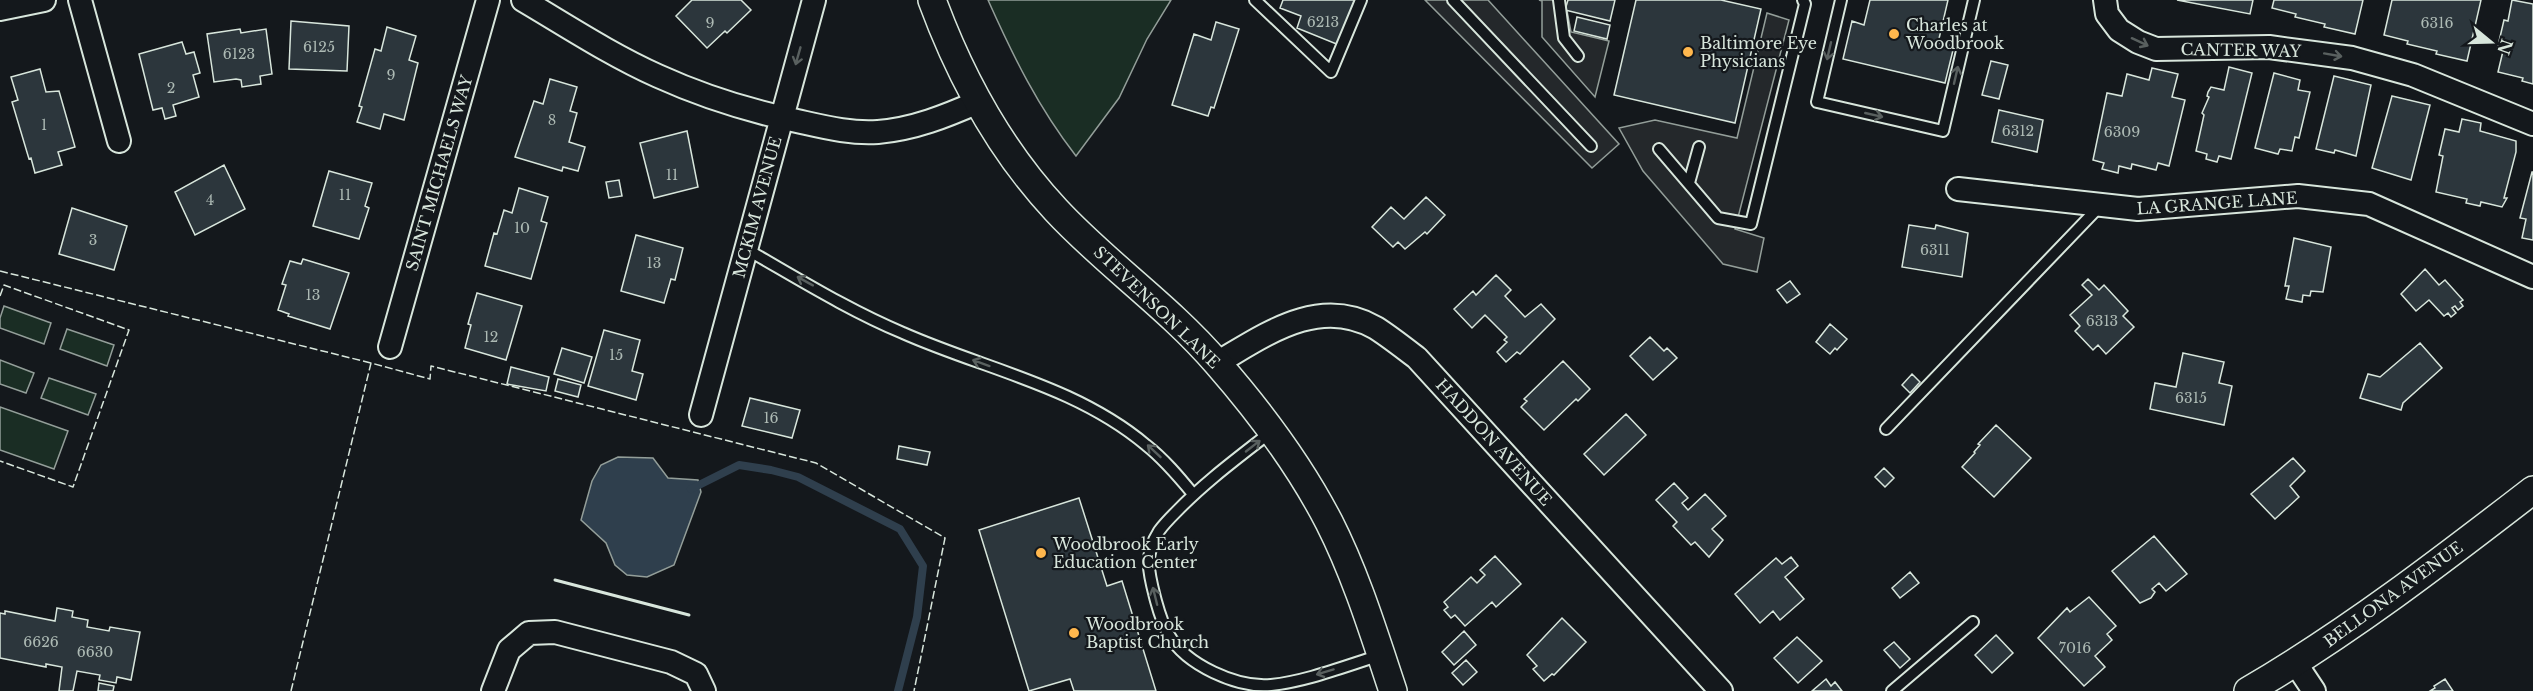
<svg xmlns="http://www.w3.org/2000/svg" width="2533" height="691" font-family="'Libre Baskerville',serif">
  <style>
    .green { fill: #1a2d24; stroke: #939e99; stroke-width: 1.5 }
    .parking { fill: #24282b; stroke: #939e99; stroke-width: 1.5 }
    .water { fill: #2f3f4d; stroke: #939e99; stroke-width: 1.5 }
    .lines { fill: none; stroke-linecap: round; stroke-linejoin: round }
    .stream { stroke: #2f3f4d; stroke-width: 8 }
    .building { fill: #2c363c; stroke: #d8e6dc; stroke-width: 1.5 }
    .service-casing { stroke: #d8e6dc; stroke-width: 14 }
    .minor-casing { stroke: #d8e6dc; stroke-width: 26 }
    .tertiary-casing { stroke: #d8e6dc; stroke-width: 30 }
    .service { stroke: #14181c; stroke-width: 10 }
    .minor { stroke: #14181c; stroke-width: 22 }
    .tertiary { stroke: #14181c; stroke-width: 27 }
    .fence { stroke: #d8e6dc; stroke-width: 1.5; stroke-dasharray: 8 3; stroke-linecap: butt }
    .wall { stroke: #d8e6dc; stroke-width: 3 }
    .oneway { stroke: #59605f }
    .poi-dot { fill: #ffb74d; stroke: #14181c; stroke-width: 2 }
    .labels { text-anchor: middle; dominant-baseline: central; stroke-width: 4.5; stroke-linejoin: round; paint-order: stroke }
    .number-label { font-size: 14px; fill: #adbab4 }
    .poi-label { font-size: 16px; fill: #d8e6dc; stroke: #14181c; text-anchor: start }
    .street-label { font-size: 16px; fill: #d8e6dc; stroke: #14181c }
  </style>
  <rect width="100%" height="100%" fill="#14181c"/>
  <path class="green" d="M988 0H1171L1147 39 1119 98 1076 156C1038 107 1013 56 988 0Z
    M4 306 51 323 44 344 0 328V318Z
    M67 329 114 345 107 366 60 349Z
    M0 360 34 373 26 393 0 384Z
    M49 378 96 394 88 415 41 398Z
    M0 407 68 431 54 469 0 450Z"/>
  <path class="parking" d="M1425 0H1488L1619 144 1592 168Z
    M1539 0H1565L1571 32 1609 41 1595 97 1542 37V1Z
    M1767 13 1789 20 1735 229 1764 238 1757 272 1723 264 1643 171 1619 128 1655 120 1737 138Z"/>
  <path class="water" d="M618 457 653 458 668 478 698 480 701 492 674 565 647 577 627 575 615 565 606 543 581 520 592 481 601 465Z"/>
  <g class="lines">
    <path class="stream" d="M691 489 739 465 771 470 798 477 900 529 923 566 917 617 898 691"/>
  </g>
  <path class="building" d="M692 0H741L751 10 727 33 725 31 707 48 676 16Z
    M1283 0H1357L1339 45 1297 28 1301 16 1280 8Z
    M1568 0H1615L1610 21 1565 10Z
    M1636 0H1721L1761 9 1735 123 1614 95Z
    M1870 0H1948L1938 43 1954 46 1945 83 1843 59 1852 21 1864 25Z
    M2177 0H2253L2250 14Z
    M2274 0H2363L2355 34 2324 27 2325 24 2295 17 2296 14 2272 8Z
    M2392 0H2481L2467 61 2436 54 2437 51 2407 44 2408 41 2384 35Z
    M2512 0 2533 4V84L2522 81 2523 78 2498 72 2503 51 2497 50 2504 20 2508 21Z
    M1577 17 1610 25 1607 39 1574 31Z
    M291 21 349 26 347 71 289 69Z
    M1216 22 1239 29 1214 108 1211 107 1208 116 1172 105 1194 34 1211 40Z
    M387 27 416 36 409 60 418 63 404 120 384 114 380 129 357 122 362 107 359 106 375 49 381 51Z
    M240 29 241 33 266 29 272 74 260 76 261 84 242 87 241 80 236 79 214 82 207 34Z
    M182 42 186 54 194 52 200 73 193 75 199 97 173 105 176 116 165 119 162 108 153 110 139 54Z
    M1991 61 2008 65 1999 99 1982 95Z
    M2229 67 2252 73 2231 159 2219 156 2217 162 2206 159 2207 154 2196 151 2204 115 2202 113 2209 97 2207 96 2208 92 2211 87 2224 90Z
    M2152 68 2178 74 2172 97 2185 100 2169 166 2158 163 2156 170 2132 164 2131 169 2119 166 2118 173 2102 169 2104 163 2093 160 2107 93 2122 96 2127 74 2149 80Z
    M40 69 46 92 59 91 75 147 58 152 62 165 35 173 31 158 29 159 12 102 18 100 11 77Z
    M2274 73 2300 80 2298 90 2310 92 2299 138 2295 137 2292 151 2280 149 2278 154 2255 148Z
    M2334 76 2371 85 2356 156 2335 150 2334 153 2316 149Z
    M550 79 577 87 570 111 577 113 569 142 585 147 578 171 563 167 562 171 515 157 534 101 543 104Z
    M2392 96 2430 105 2411 180 2372 168Z
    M1999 110 2043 120 2037 152 1992 142Z
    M2462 119 2481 123 2480 131 2516 141V152L2504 198H2507L2502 207 2481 202 2480 206 2466 203 2467 199 2436 192 2443 156 2439 155 2445 129 2459 132Z
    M687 131 698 187 654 198 640 143Z
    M224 165 245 209 195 235 175 192Z
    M329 171 372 183 365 206 369 208 359 239 313 226Z
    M2532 172H2533V240L2522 238 2526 219 2520 218Z
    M619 180 622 196 609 198 606 182Z
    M519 188 548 197 541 221 547 223 531 279 485 266 494 233 497 234 504 210 512 213Z
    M1426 197 1445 215 1427 234 1425 232 1405 249 1398 242 1393 247 1372 227 1391 207 1404 219Z
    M72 208 127 226 114 270 59 254Z
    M1909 225 1935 229 1936 225 1968 233 1962 277 1902 267Z
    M636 235 683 248 675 280 671 279 664 303 621 291Z
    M2294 238 2331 247 2323 292 2311 291 2310 296 2303 295 2302 302 2286 299 2289 286H2285Z
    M303 259 349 273 330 329 288 316 289 314 278 310 286 285 282 284 290 261 301 264Z
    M2425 269 2439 285 2445 280 2463 300 2460 302 2463 306 2458 310 2455 306 2452 308 2456 313 2451 317 2448 313 2444 316 2429 300 2416 311 2401 294Z
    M1496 275 1511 290 1505 296 1525 317 1541 304 1555 319 1520 354 1517 352 1506 362 1497 352 1507 342 1504 340 1507 337 1485 315 1472 328 1454 309 1473 291 1476 295Z
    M2088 279 2099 290 2104 285 2128 311 2123 316 2134 327 2106 354 2098 345 2093 350 2075 331 2080 326 2070 315 2092 295 2082 285Z
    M1790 281 1800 294 1787 303 1777 290Z
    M477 293 522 306 506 360 465 348 471 325 468 324Z
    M1830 324 1847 339 1837 350 1835 348 1830 354 1816 342Z
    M604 330 640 340 632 371 643 374 636 400 588 386Z
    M1650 337 1664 351 1667 348 1677 358 1653 380 1630 356Z
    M2420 343 2442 368 2403 403 2401 410 2360 398 2368 374 2380 377Z
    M562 348 592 357 584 383 554 374Z
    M2183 353 2224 362 2219 383 2232 386 2224 425 2150 409 2155 383 2176 387Z
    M1563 361 1590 389 1578 401 1576 399 1544 430 1521 407 1527 401 1524 399Z
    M511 367 549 377 546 391 507 384Z
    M1912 374 1920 382 1910 393 1902 385Z
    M558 379 581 385 578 397 555 391Z
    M750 398 800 410 792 438 742 426Z
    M1626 414 1646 435 1604 475 1584 454Z
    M1996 425 2031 458 1994 497 1962 467 1975 453 1974 452 1980 445 1978 444Z
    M899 446 930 452 927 465 897 459Z
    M2293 458 2305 471 2290 486 2299 497 2275 519 2251 494Z
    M1884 468 1894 478 1885 487 1875 477Z
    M1674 483 1688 498 1682 503 1688 510 1705 494 1726 516 1712 529 1723 540 1709 557 1695 542 1691 545 1673 526 1677 522 1656 500Z
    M1079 498 1107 586 1122 581 1156 691H1074L1070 679 1029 691 979 530Z
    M2154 536 2187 574 2166 591 2159 583 2152 589 2155 592 2151 598 2140 603 2112 571Z
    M1495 556 1521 584 1496 607 1492 602 1465 626 1455 615 1451 618 1444 610 1448 607 1444 602 1471 577 1477 583 1485 575 1480 570Z
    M1791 557 1798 566 1785 577 1804 599 1780 620 1773 611 1760 623 1735 594 1776 558 1782 564Z
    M1910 572 1919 583 1900 598 1892 588Z
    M2089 597 2116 626 2107 634 2112 640 2095 656 2105 667 2084 686 2038 638 2067 608 2070 612Z
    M57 608 73 611 72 617 88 620 87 627 109 631 110 627 140 632 131 680 117 677 116 683 99 680 100 675 77 671 73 691H59L62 667 46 664V667L0 658V613L5 614V611L55 621Z
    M1562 618 1586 642 1554 675 1552 674 1544 681 1533 669 1537 666 1527 655Z
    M1464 631 1476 645 1454 665 1442 652Z
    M1996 635 2013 653 1992 673 1975 655Z
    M1797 637 1822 661 1798 683 1774 658Z
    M1894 642 1910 659 1900 668 1884 650Z
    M1466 660 1477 672 1463 685 1452 673Z
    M1826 679 1831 686 1835 682 1842 691H1812Z
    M2445 679 2453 691H2430L2435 688 2434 686Z
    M99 683 114 686 113 691H98Z"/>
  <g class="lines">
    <g class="service-casing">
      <path id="service" d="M1255 0 1331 72 1361 0
        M1453 0 1591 146
        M1559 0 1564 38 1578 56
        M1841 0 1817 102 1943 131 1974 0
        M1659 149 1718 218 1751 224 1805 4 1803 0
        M1689 183 1699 147
        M746 249C797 278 848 310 903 333 984 369 1076 386 1146 445 1164 459 1179 477 1193 494
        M1886 429 2100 206
        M1272 431C1239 457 1206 481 1177 511 1171 517 1164 524 1159 531 1143 556 1149 574 1156 601 1159 612 1163 625 1169 635 1186 665 1237 688 1271 685 1308 681 1345 666 1381 655
        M1892 691 1973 622"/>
    </g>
    <g class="minor-casing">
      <path id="minor" d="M80 0 119 141
        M523 0C567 26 611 55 658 76 702 96 750 111 797 121 824 127 851 134 878 132 914 129 946 116 978 102
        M2105 0 2107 14 2119 30 2138 42 2156 49 2269 47 2352 58 2413 75 2533 124
        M0 9 44 0
        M1958 189 2138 209 2298 196 2369 204 2533 277
        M390 347 488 0
        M1217 363C1265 335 1319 295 1376 328 1390 337 1404 348 1417 358L1721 691
        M701 415 814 0
        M2296 664 2314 691
        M493 691 509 650 529 633 555 632 671 662 696 674 704 691"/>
    </g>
    <g class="tertiary-casing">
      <path id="tertiary" d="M932 0C960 76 1000 150 1056 210 1106 264 1168 306 1217 363 1259 411 1299 464 1329 522 1356 575 1374 634 1393 691
        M2248 691C2349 632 2441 561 2533 490"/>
    </g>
    <use href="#service" class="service"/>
    <use href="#minor" class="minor"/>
    <use href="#tertiary" class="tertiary"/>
    <path class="fence" d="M0 271 371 363
      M0 296 4 285 129 330 73 487 0 461
      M291 691 371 363 430 379 431 366 816 463 945 538 914 691"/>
    <path class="wall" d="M555 580 689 615"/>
  </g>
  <defs><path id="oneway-shaft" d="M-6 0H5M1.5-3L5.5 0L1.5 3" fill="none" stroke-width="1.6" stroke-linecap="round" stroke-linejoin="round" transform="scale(1.5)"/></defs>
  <g class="oneway">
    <use href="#oneway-shaft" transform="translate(2140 42) rotate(25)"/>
    <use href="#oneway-shaft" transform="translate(1829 51) rotate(103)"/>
    <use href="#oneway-shaft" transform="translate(2333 55) rotate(10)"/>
    <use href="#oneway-shaft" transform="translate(798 56) rotate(106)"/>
    <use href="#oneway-shaft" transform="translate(1956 75) rotate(-77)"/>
    <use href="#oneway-shaft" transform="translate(1874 115) rotate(13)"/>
    <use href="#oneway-shaft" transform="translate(805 281) rotate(-151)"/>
    <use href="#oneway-shaft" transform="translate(981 363) rotate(-160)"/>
    <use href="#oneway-shaft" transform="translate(1253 446) rotate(-38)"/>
    <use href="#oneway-shaft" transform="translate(1154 451) rotate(-137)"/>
    <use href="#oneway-shaft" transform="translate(1155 596) rotate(-104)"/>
    <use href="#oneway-shaft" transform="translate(1325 672) rotate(163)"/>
  </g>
  <g class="poi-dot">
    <circle cx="1894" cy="34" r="6"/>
    <circle cx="1688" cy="52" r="6"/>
    <circle cx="1041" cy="553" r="6"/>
    <circle cx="1074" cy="633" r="6"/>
  </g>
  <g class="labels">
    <g class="number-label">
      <text x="1323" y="22">6213</text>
      <text x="710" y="23">9</text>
      <text x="2437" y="23">6316</text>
      <text x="319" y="47">6125</text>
      <text x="239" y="54">6123</text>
      <text x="391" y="75">9</text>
      <text x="171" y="88">2</text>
      <text x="552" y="120">8</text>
      <text x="44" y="125">1</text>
      <text x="2018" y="131">6312</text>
      <text x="2122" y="132">6309</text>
      <text x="672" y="175">11</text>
      <text x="345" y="195">11</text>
      <text x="210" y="200">4</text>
      <text x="522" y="228">10</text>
      <text x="93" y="240">3</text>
      <text x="1935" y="250">6311</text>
      <text x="654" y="263">13</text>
      <text x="313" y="295">13</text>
      <text x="2102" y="321">6313</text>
      <text x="491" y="337">12</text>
      <text x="616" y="355">15</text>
      <text x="2191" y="398">6315</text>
      <text x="771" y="418">16</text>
      <text x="41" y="642">6626</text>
      <text x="2075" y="648">7016</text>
      <text x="95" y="652">6630</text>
    </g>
    <g class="poi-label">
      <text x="1906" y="25">Charles at<tspan x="1906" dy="18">Woodbrook</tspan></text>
      <text x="1700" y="43">Baltimore Eye<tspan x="1700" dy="18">Physicians</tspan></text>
      <text x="1053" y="544">Woodbrook Early<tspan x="1053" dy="18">Education Center</tspan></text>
      <text x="1086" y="624">Woodbrook<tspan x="1086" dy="18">Baptist Church</tspan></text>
    </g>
    <g class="street-label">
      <text transform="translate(2241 50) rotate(1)">CANTER WAY</text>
      <text transform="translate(439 173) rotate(-74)">SAINT MICHAELS WAY</text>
      <text transform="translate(2217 203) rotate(-4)">LA GRANGE LANE</text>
      <text transform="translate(757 207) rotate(-75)">MCKIM AVENUE</text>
      <text transform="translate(1157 307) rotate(44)">STEVENSON LANE</text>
      <text transform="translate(1494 442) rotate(48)">HADDON AVENUE</text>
      <text transform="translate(2393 594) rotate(-36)">BELLONA AVENUE</text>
    </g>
  </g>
  <g transform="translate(2491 42) rotate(109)" stroke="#14181c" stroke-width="4.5" paint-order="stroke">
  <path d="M0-4.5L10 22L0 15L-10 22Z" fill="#d8e6dc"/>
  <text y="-9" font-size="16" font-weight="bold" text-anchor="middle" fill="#d8e6dc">N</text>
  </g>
</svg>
